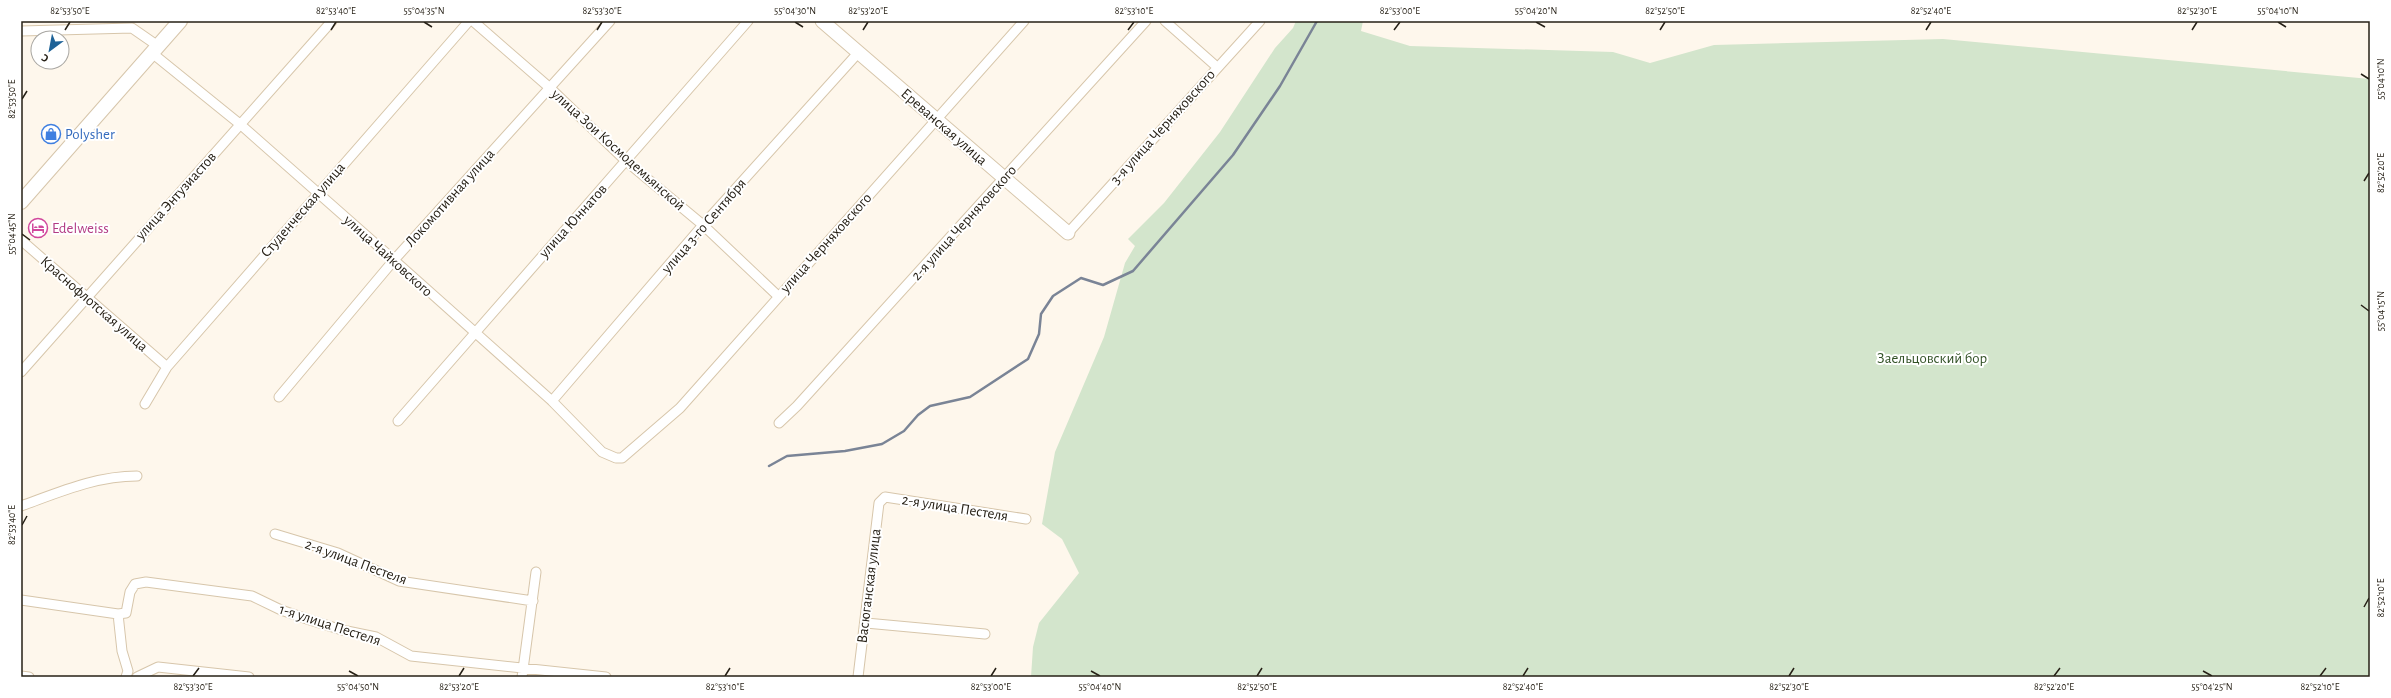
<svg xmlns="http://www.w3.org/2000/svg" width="2391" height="698" font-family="'Alegreya Sans',sans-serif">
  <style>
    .green { fill: #d3e5cc }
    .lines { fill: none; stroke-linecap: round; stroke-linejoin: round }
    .stream { stroke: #7a8496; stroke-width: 2.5 }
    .street-casing { stroke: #d7c6ab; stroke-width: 11 }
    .secondary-casing { stroke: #d7c6ab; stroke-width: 15 }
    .primary-casing { stroke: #d7c6ab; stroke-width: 16 }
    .street { stroke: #fff; stroke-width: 9 }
    .secondary { stroke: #fff; stroke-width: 13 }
    .primary { stroke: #fff; stroke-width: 14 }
    .ticks { fill: none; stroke: #262016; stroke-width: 1.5 }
    .labels { text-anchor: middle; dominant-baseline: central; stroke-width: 4; stroke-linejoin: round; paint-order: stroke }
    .street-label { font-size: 15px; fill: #262016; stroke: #fff }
    .shop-label { font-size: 15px; fill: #366cbe; stroke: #fff; text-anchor: start }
    .hotel-label { font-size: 15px; fill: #b23c85; stroke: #fff; text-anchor: start }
    .park-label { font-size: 15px; fill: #335227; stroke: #fff }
    .neatline { fill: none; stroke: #262016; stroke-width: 1.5 }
    .ticks-label { font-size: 10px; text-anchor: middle; fill: #262016 }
  </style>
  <rect width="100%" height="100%" fill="#fef7ec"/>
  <path class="green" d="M1296 21H1363L1361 31 1410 46 1613 52 1650 63 1714 45 1943 39 2370 79V677H1031L1033 647 1039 623 1079 573 1062 539 1042 524 1055 452 1104 337 1125 263 1135 246 1128 239 1164 203 1220 132 1275 48 1293 28Z"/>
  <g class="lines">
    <path class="stream" d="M769 466 787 456 845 451 882 444 904 431 918 415 930 406 970 397 1028 359 1039 334 1041 314 1053 296 1081 278 1103 285 1133 271 1233 155 1280 86 1317 21"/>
    <g class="street-casing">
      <path id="street" d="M473 21 550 88 626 161 703 225 778 296
        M1165 21 1217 67
        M21 31 132 28 158 46
        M152 53 241 125 394 260 552 401 602 452 616 458H622L680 408 1024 21
        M1068 233 1260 21
        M21 240 167 367
        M21 372 332 21
        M279 397 394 260 610 21
        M552 401 703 225 858 53
        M145 404 167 367 469 21
        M398 421 748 21
        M779 423 797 406 1146 21
        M21 506C60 492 96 476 137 476
        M275 534 338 553 399 581 533 601
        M21 600 118 614
        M866 623 985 634
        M21 676 29 677
        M126 677 128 671 122 651 118 614 126 613 130 592 135 584 146 582 252 596 281 610 310 620 342 630 376 637 411 656 606 677
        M137 677 158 667 249 677
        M522 677 536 572
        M858 677 879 503 885 497 1026 519"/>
    </g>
    <g class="secondary-casing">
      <path id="secondary" d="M822 21 1068 233"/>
    </g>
    <g class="primary-casing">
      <path id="primary" d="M21 202 180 21"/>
    </g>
    <use href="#street" class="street"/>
    <use href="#secondary" class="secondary"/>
    <use href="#primary" class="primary"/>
  </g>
  <path class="ticks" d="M424 22 432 27M795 22 803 27M1536 22 1545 27M2278 22 2286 27M65 30 70 22M331 30 336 22M597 30 602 22M863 30 868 22M1128 30 1134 22M1394 30 1400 22M1660 30 1665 22M1926 30 1931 22M2192 30 2197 22M2361 74 2369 79M22 99 27 91M2364 181 2369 173M22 234 30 240M2361 305 2369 311M22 525 27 516M2364 607 2369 598M349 671 358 676M1091 671 1100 676M2203 671 2212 676M193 676 199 668M459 676 464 668M725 676 730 668M991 676 996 668M1257 676 1262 668M1523 676 1528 668M1789 676 1794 668M2054 676 2060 668M2320 676 2326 668"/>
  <defs>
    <g id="shop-ring" transform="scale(1)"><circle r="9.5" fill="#fff" stroke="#3f7fe0" stroke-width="1.5"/><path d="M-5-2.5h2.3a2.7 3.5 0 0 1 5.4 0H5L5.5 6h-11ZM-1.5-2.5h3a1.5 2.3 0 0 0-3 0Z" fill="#3f7fe0"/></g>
    <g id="hotel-ring" transform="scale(1)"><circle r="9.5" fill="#fff" stroke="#d1479c" stroke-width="1.5"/><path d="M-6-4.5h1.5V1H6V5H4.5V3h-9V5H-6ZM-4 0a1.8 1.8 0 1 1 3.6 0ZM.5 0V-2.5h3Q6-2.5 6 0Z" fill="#d1479c"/></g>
  </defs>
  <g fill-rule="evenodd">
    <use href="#shop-ring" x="51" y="134"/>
    <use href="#hotel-ring" x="38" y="228"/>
  </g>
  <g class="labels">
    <g class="street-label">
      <text transform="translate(944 127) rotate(41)">Ереванская улица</text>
      <text transform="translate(1163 127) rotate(-48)">3-я улица Черняховского</text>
      <text transform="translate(618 150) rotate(42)">улица Зои Космодемьянской</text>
      <text transform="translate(176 196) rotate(-48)">улица Энтузиастов</text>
      <text transform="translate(450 198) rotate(-48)">Локомотивная улица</text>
      <text transform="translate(303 210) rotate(-49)">Студенческая улица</text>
      <text transform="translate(573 221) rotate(-48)">улица Юннатов</text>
      <text transform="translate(964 223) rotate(-48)">2-я улица Черняховского</text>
      <text transform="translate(704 226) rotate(-49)">улица 3-го Сентября</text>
      <text transform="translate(826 243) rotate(-48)">улица Черняховского</text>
      <text transform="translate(388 256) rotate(42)">улица Чайковского</text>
      <text transform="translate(94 304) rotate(41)">Краснофлотская улица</text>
      <text transform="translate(955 508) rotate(9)">2-я улица Пестеля</text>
      <text transform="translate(356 562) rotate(20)">2-я улица Пестеля</text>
      <text transform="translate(869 586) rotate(-83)">Васюганская улица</text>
      <text transform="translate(330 625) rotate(18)">1-я улица Пестеля</text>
    </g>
    <g class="shop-label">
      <text x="65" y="134">Polysher</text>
    </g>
    <g class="hotel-label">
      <text x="52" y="228">Edelweiss</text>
    </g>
    <g class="park-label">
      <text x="1932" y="358">Заельцовский бор</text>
    </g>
  </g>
  <rect width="2391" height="698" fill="none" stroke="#ffffff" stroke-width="44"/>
  <g transform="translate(50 50) rotate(212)"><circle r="19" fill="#ffffff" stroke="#a8a6a2"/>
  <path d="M0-3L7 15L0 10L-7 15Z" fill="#1e6297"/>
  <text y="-6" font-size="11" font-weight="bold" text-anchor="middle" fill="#262016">С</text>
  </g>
  <rect x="22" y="22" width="2347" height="654" class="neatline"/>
  <g class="ticks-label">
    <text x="70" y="14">82°53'50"E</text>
    <text x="336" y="14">82°53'40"E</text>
    <text x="424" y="14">55°04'35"N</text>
    <text x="602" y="14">82°53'30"E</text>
    <text x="795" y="14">55°04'30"N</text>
    <text x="868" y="14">82°53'20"E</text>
    <text x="1134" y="14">82°53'10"E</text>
    <text x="1400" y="14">82°53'00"E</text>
    <text x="1536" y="14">55°04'20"N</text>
    <text x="1665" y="14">82°52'50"E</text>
    <text x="1931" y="14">82°52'40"E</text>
    <text x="2197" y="14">82°52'30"E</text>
    <text x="2278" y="14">55°04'10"N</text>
    <text transform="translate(2380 79) rotate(-90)" y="4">55°04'10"N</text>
    <text transform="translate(11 99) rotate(-90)" y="4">82°53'50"E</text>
    <text transform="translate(2380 173) rotate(-90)" y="4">82°52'20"E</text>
    <text transform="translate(11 234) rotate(-90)" y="4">55°04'45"N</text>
    <text transform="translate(2380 311) rotate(-90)" y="4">55°04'15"N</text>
    <text transform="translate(11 525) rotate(-90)" y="4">82°53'40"E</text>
    <text transform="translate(2380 598) rotate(-90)" y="4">82°52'10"E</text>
    <text x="193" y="690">82°53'30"E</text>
    <text x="358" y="690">55°04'50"N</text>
    <text x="459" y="690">82°53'20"E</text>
    <text x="725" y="690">82°53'10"E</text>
    <text x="991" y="690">82°53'00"E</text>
    <text x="1100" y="690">55°04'40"N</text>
    <text x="1257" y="690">82°52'50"E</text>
    <text x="1523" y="690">82°52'40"E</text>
    <text x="1789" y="690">82°52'30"E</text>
    <text x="2054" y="690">82°52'20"E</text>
    <text x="2212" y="690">55°04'25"N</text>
    <text x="2320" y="690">82°52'10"E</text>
  </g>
</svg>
